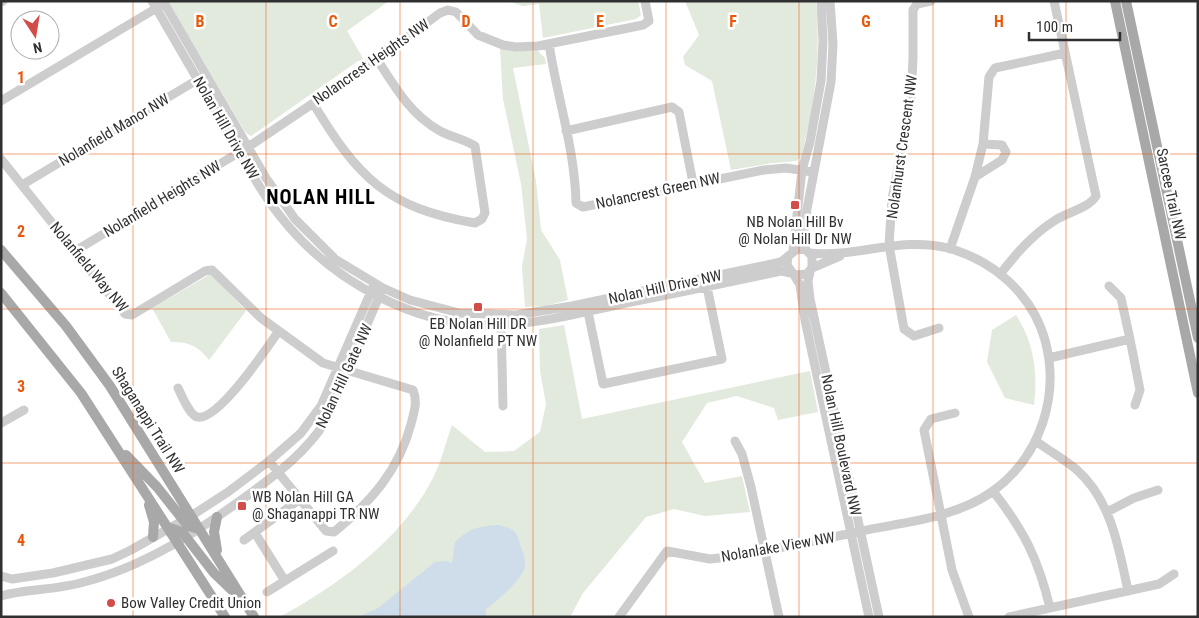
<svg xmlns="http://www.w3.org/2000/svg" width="1199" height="618" font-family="'Roboto Condensed',sans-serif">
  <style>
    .green { fill: #e2e9dd }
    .water { fill: #cfdce9 }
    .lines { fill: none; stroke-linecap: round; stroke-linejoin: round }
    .minor { stroke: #cdcdcd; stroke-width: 9 }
    .major { stroke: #a8a8a8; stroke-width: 10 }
    .grid { fill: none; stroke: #e8590c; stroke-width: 1; stroke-opacity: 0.55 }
    .poi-dot { fill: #d24c48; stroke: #fff; stroke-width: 2 }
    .labels { text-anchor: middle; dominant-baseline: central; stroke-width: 5; stroke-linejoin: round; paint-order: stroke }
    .street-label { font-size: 15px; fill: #303030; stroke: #fff }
    .poi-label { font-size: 15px; fill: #303030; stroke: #fff }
    .district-label { font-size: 20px; font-weight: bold; letter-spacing: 1px; fill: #000; stroke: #fff }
    .grid-label { font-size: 16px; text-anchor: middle; font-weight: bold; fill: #e8590c; stroke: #fff; stroke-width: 5; stroke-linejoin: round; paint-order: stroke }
  </style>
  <rect width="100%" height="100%" fill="#fff"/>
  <path class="green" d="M168 1H389L347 31 364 60 358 61 251 136 245 132Z
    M508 1H638L641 15 636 19 543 38 539 4 523 6Z
    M685 1H816C821 55 815 105 801 157L796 161 773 163 731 170 712 81 685 65 683 57 699 35Z
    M500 48 519 51 537 50 545 58 546 64 513 68 536 181 541 230 560 260 568 300 545 306 525 307 522 266 527 239 521 184 503 99Z
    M209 275 213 276 246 311 209 360C198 346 189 342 171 342L152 308Z
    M1016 315C1034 343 1038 372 1034 405L1005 398 987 362 992 330Z
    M564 325 582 419 810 371 818 412 778 420 774 408 737 396 707 403 682 442 705 483 742 476 750 512 705 516 674 509 646 517 583 593 570 617H280C340 584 403 538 434 476 442 460 446 441 452 425L485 452 514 451 540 432 546 404 540 371 539 329Z"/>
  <path class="water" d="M499 525C517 530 516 531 521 547 523 553 526 560 525 566 523 579 496 602 486 609V617H359L378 608 435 562 446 561 452 563 455 543C467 528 481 526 499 525Z"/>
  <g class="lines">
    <path class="minor" d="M152 1C176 43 200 84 224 125 242 156 258 188 280 216 331 281 417 329 501 325 543 323 584 312 626 303 678 293 730 282 781 271L791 273
      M163 1 266 178 295 219 335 259 383 288 410 300 459 313 516 315 572 306 781 262 797 249 806 250 812 256V268L807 274 794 275 787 265 788 257
      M931 1 917 4 913 10V58L911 101 892 199 889 245 904 329 914 336 939 328
      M1 2 3 1
      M549 44C557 97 575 149 576 203L583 207 764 170 786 168 813 172
      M1 101 160 6
      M313 103C358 178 387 208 475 223L482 219 485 213 475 146C464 139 451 137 440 131 410 114 395 87 377 59
      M566 131 672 107 679 112 693 183
      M1 159 125 314 132 315 205 271 212 270 261 318 323 363 413 390C418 402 414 412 411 424 399 470 371 502 334 532L326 531 269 461
      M975 177 1002 160 1006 152 1002 145 983 144
      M22 185 202 77
      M950 249 975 177 983 144 989 77 995 68 1065 53
      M806 250 803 240 807 209 831 82 833 44 830 1
      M75 251 248 147 367 67 440 13 448 10 456 12 478 35 503 45 516 47 538 46 643 25 649 21 645 1
      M793 251 802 170 810 142 821 81 823 41 821 1
      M812 268 840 256
      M810 272 808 281 810 299 879 617
      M1001 273C1016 254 1032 235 1054 221 1067 212 1088 209 1096 196L1054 1
      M794 275 800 285 805 320 869 617
      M1109 286 1121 298 1130 339 1140 390 1135 405
      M587 307 603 384 722 359 707 287
      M501 321 503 406
      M1049 358 1130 339
      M178 388C182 396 189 414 197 417 217 423 267 348 278 332
      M955 413 931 419 924 430 952 570 969 617
      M1 423 24 410
      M735 441 742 454 751 487 779 617
      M1036 441C1049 451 1064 459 1077 470 1111 500 1119 548 1128 591
      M993 491C1024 531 1038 558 1050 608
      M1107 512 1134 498 1158 490
      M255 533 285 581
      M244 540 300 499
      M1 576 12 579 53 573 112 559 131 550 191 516 228 492 269 461 301 433 321 406 373 287
      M267 592 333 551
      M1 596C25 589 58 590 84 582 146 566 200 530 251 493 279 472 306 452 325 422L381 292
      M619 617 667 551 710 559 738 556C779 548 820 540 861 531 905 522 956 518 993 491 1041 456 1060 395 1045 340 1032 294 993 260 948 248 899 236 858 258 809 253
      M1009 617 1159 584 1174 574"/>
    <path class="major" d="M1115 1 1198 393
      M1126 1 1198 338
      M1 250 66 326 110 386 254 617
      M1 293 81 393 225 617
      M126 455 157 487 188 526 199 529
      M149 505 154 522 153 537
      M217 517 214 532 217 550
      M170 528 182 532 214 573 239 597"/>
  </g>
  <path class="grid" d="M133 1V617M266 1V617M400 1V617M533 1V617M666 1V617M799 1V617M933 1V617M1066 1V617M1 154H1198M1 309H1198M1 463H1198"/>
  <g class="poi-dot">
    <rect x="790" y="200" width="10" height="10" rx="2.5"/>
    <rect x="473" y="302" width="10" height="10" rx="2.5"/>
    <rect x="237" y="501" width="10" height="10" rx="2.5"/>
    <circle cx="111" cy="603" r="5"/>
  </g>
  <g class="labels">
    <g class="street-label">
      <text transform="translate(371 62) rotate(-35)">Nolancrest Heights NW</text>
      <text transform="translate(226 128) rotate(60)">Nolan Hill Drive NW</text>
      <text transform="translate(114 130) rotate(-31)">Nolanfield Manor NW</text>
      <text transform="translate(902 147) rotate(-82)">Nolanhurst Crescent NW</text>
      <text transform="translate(658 191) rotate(-12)">Nolancrest Green NW</text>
      <text transform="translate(1171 194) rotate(78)">Sarcee Trail NW</text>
      <text transform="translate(162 199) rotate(-31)">Nolanfield Heights NW</text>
      <text transform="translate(89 267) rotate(50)">Nolanfield Way NW</text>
      <text transform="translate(665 287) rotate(-12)">Nolan Hill Drive NW</text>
      <text transform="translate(344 376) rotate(-65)">Nolan Hill Gate NW</text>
      <text transform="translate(148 420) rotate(58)">Shaganappi Trail NW</text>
      <text transform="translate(841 445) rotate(78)">Nolan Hill Boulevard NW</text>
      <text transform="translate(778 547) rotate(-10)">Nolanlake View NW</text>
    </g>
    <g class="poi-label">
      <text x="795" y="222">NB Nolan Hill Bv<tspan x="795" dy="17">@ Nolan Hill Dr NW</tspan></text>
      <text x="478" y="324">EB Nolan Hill DR<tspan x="478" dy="17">@ Nolanfield PT NW</tspan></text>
      <text x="252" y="497" text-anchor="start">WB Nolan Hill GA<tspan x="252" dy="17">@ Shaganappi TR NW</tspan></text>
      <text x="121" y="603" text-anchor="start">Bow Valley Credit Union</text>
    </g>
    <g class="district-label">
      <text x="321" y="197">NOLAN HILL</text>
    </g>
  </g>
  <g class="grid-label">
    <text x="200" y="27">B</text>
    <text x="333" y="27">C</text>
    <text x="466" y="27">D</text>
    <text x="600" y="27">E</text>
    <text x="733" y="27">F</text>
    <text x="866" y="27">G</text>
    <text x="999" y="27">H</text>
    <text x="21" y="83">1</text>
    <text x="21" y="237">2</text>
    <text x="21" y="392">3</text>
    <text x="21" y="546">4</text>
  </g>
  <rect width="1199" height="618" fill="none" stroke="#303030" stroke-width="5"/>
  <g transform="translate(35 35) rotate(168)"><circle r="24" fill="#ffffff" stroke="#acacac"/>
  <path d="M0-4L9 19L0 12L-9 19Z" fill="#d24c48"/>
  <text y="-8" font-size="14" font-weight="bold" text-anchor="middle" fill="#303030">N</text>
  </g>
  <path d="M1029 32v8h91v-8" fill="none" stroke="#303030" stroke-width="2.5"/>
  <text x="1036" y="32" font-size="15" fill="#303030" stroke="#ffffff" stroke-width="4" paint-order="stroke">100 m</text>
</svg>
